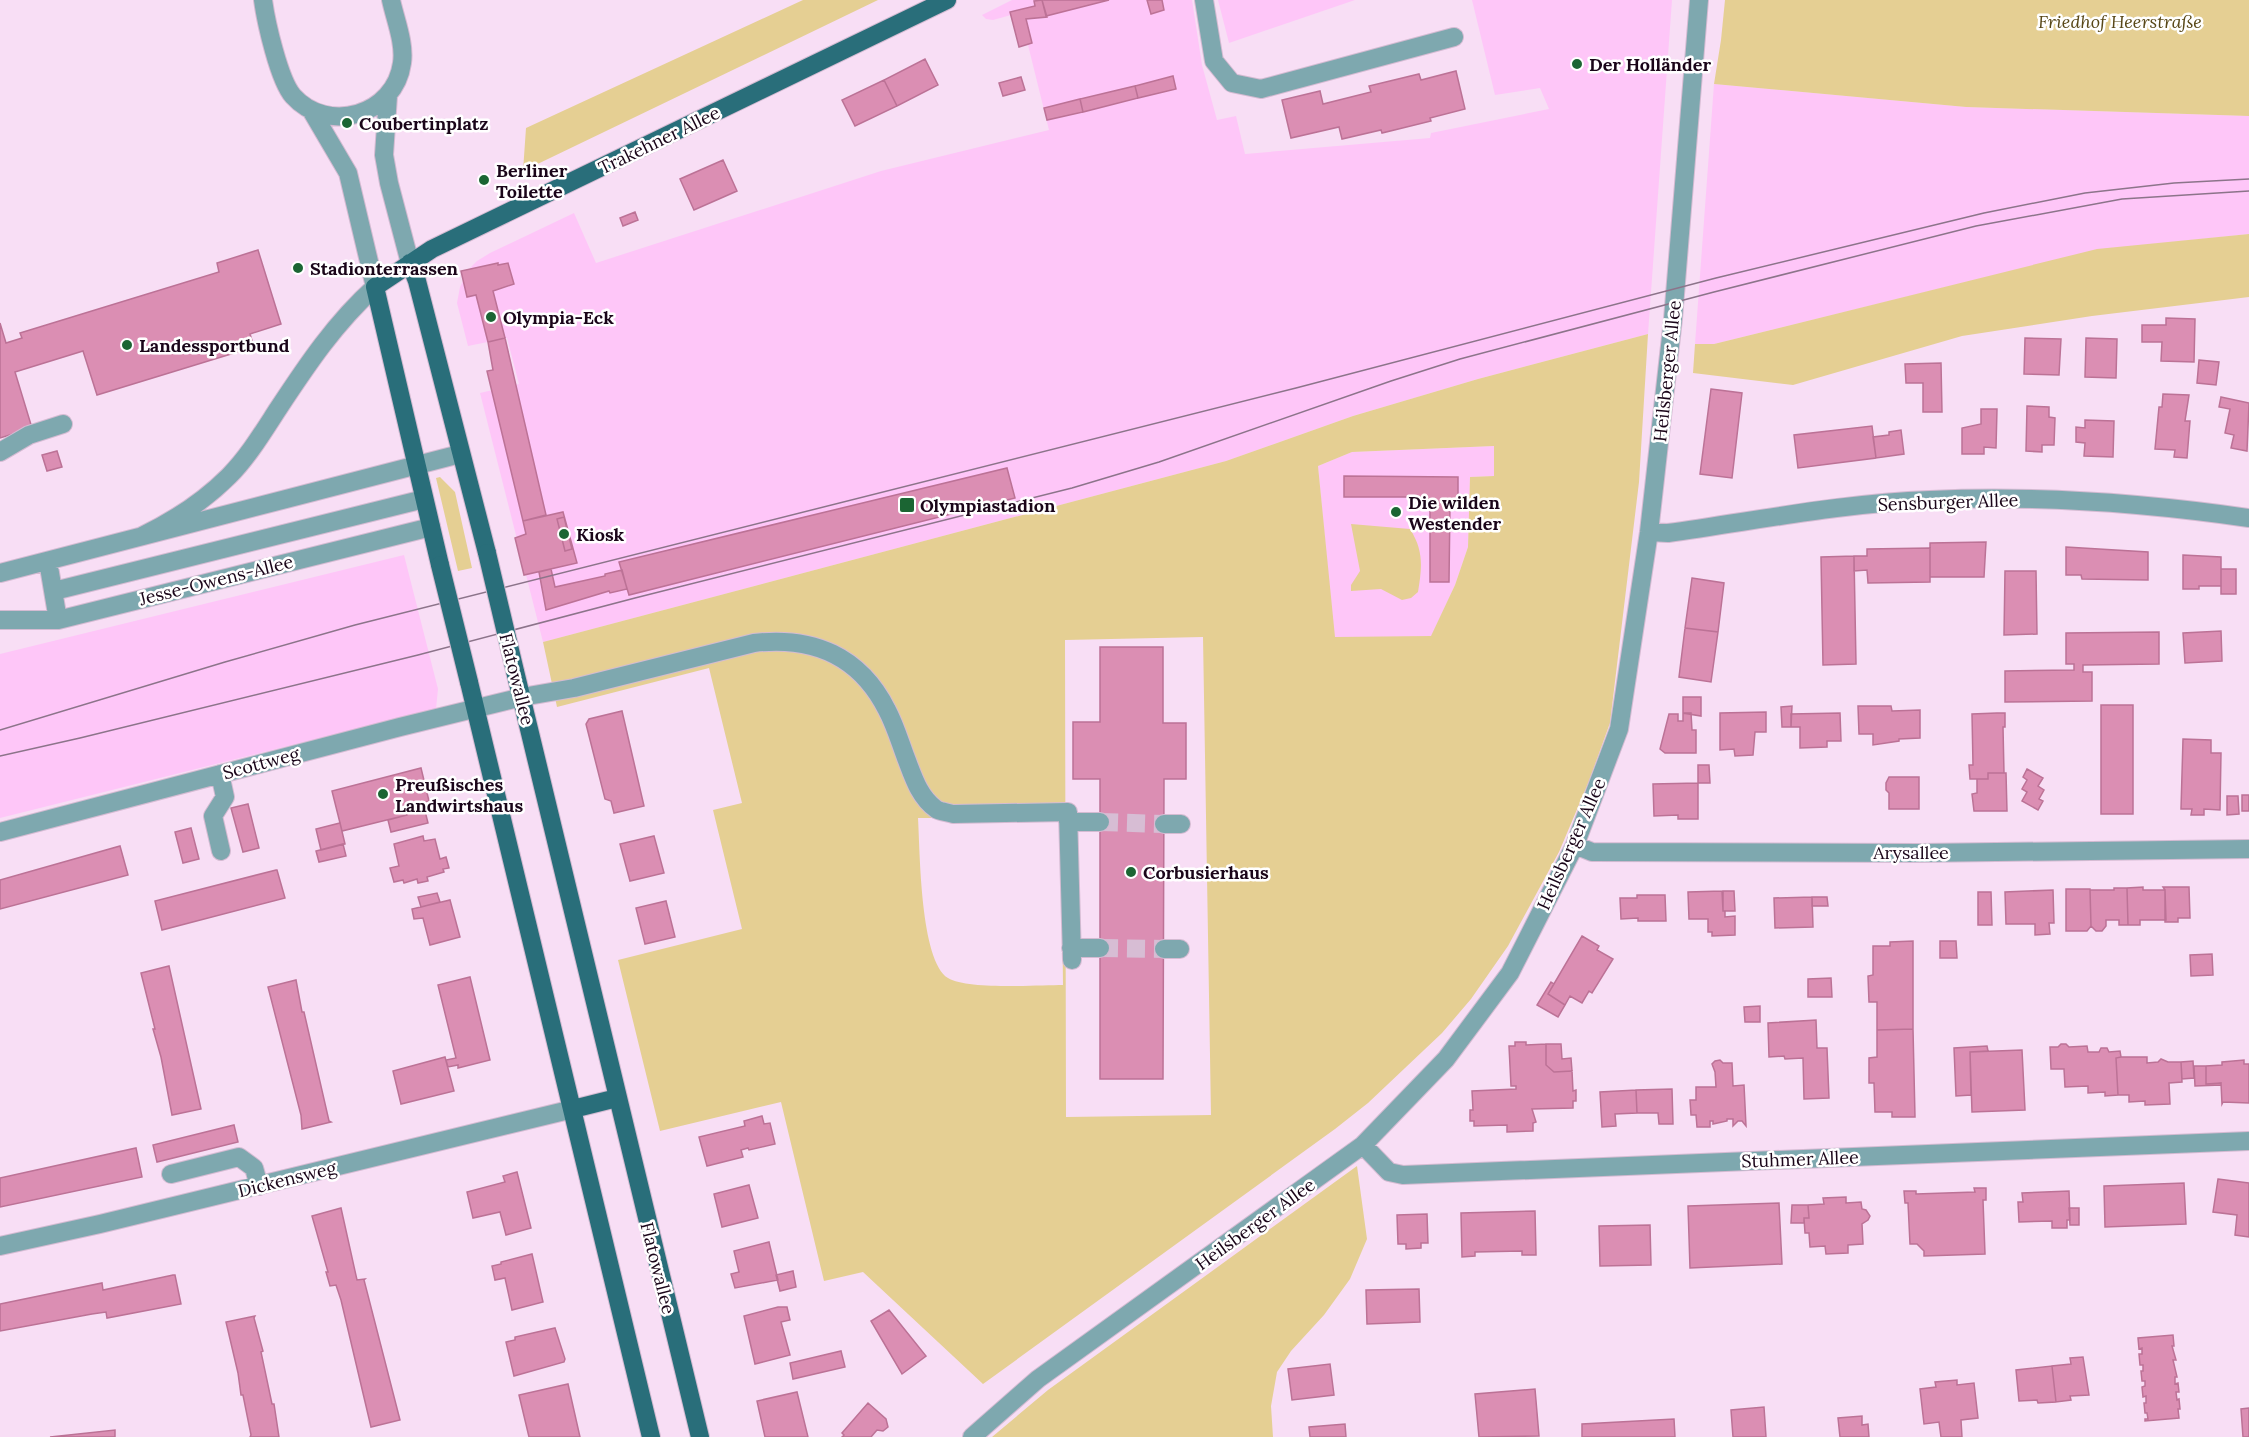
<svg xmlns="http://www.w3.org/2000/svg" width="2249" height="1437" font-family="Lora,serif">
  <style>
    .built { fill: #fec6f8 }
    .green { fill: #e5cf93; fill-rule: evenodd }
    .building { fill: #db8eb3; stroke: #bc7296; stroke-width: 1.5 }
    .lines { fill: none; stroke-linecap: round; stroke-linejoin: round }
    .minor-tunnel { stroke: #d7bdd4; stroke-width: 18; stroke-dasharray: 18 9; stroke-linecap: butt }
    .minor-casing { stroke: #d4bbd2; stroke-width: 20 }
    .major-casing { stroke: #d4bbd2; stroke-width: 20 }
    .minor { stroke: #7ea8af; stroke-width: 18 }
    .major { stroke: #296e7a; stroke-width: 18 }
    .tram { stroke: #8c748a; stroke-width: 1.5 }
    .major-bridge-casing { stroke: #d4bbd2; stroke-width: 20; stroke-linecap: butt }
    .major-bridge { stroke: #296e7a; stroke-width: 18 }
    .poi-dot { fill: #1b6533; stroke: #fff; stroke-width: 2 }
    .labels { text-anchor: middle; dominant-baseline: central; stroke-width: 5; stroke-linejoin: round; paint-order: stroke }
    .park-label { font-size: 18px; font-style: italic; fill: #584717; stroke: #fff }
    .poi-label { font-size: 18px; font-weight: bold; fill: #1a0519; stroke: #fff; text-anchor: start }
    .street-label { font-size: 18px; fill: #1a0519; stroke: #fff }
  </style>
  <rect width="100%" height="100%" fill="#f8def5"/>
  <path class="built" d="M1012 0H1192L1202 65 1217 120 1236 116 1245 154 1430 138 1431 133 1549 109 1540 88 1495 95 1472 0H1672L1648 334 1478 379 1353 416 1226 461 543 642 480 393 519 384 507 338 468 346 457 303 460 287 469 269 477 261 490 253 574 213 596 263 881 171 1049 130 1028 45 1019 47 1011 15 993 20 986 19 982 15Z
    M1218 0H1355L1229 43Z
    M1714 84 1966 107 2249 116V234L2097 250 1714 344H1695Z
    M1495 446 1494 476 1470 477 1468 547 1455 585 1431 637 1334 638 1318 466 1352 452Z
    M404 555 438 689 436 709 0 818V654Z"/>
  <path class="green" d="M803 0H878L523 171 526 128Z
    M1725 0H2249V116L1966 107 1714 84 1721 40Z
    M2249 234V297L2092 316 1962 336 1793 385 1693 373 1695 344H1714L2097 249Z
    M1648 334 1639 482 1610 723 1589 781 1559 852 1508 946 1471 999 1442 1033 1368 1103 1335 1129 983 1384 863 1272 824 1281 781 1102 660 1131 618 960 742 929 713 810 742 803 709 668 557 707 543 642 1226 461 1353 416 1478 379ZM1494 446V476L1470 477 1468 547 1455 585 1431 636 1335 637 1318 466 1352 452ZM1203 637 1211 1115 1066 1117 1065 640ZM918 818H1061L1063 985C1038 985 968 990 948 978 920 961 920 851 918 818Z
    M440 477 455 492 472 568 458 571 436 478Z
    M1351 524 1410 529C1424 551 1422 567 1418 592L1411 598 1402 600 1381 589 1351 591V585L1360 571Z
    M1357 1166 1367 1239 1350 1279 1324 1315 1291 1351 1277 1372 1271 1406 1273 1437H992L1048 1390Z"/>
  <path class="building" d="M1042 0H1109L1046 16Z
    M1042 0 1047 17 1026 19 1032 43 1019 47 1010 12 1035 6 1034 1Z
    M1147 0H1162L1164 10 1151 14Z
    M925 59 938 85 897 106 884 80Z
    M1456 71 1465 109 1430 118 1431 121 1382 133 1381 130 1342 139 1339 127 1291 138 1282 100 1320 91 1323 104 1371 92 1369 86 1419 74 1421 80Z
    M1173 76 1176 89 1138 98 1135 86Z
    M1021 77 1025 90 1003 96 999 83Z
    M884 80 897 106 855 126 842 100Z
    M1135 86 1138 98 1083 112 1080 99Z
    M1080 99 1083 112 1047 120 1044 108Z
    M723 160 737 191 694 210 680 179Z
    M635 212 638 220 623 226 620 218Z
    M258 250 281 324 250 334 254 347 97 395 83 351 15 372 32 428 0 438V323L6 343 22 338 20 333 219 272 217 263Z
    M498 263V265L508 263 514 284 493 291 505 338 488 342 476 295 467 297 461 271Z
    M2166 318 2195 319 2194 362 2161 361 2162 342H2142V325H2166Z
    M505 338 546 515 523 521 487 371 493 370 488 342Z
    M2025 338 2061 339 2059 375 2024 374Z
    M2086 338 2117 339 2116 378 2085 377Z
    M2199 360 2219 362 2216 385 2197 383Z
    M1941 363 1942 412H1923V383H1906L1905 364Z
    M1711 389 1742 393 1732 478 1700 474Z
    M2163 394 2189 395 2185 421H2190L2187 458 2174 457 2175 450 2155 449 2159 407H2162Z
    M2221 397 2249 403 2247 451 2231 448 2234 435 2225 433 2230 409 2219 407Z
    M2027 406 2049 407V417L2055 418 2054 445H2042V452L2026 451Z
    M1981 409H1997L1996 448 1984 447V454H1962V428L1981 424Z
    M2085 420 2114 421 2113 457 2084 456 2085 443 2076 442V427L2085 428Z
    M1872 426 1876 458 1798 468 1794 435Z
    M1901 430 1904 454 1876 458 1873 437 1889 435V432Z
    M57 451 62 467 47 471 42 455Z
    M1007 468 1015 498 629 595 619 562Z
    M1344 476 1458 477V504H1450L1449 582H1430V504H1421V497H1344Z
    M563 512 577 563 524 575 515 538 526 534 523 521Z
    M564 517 572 549 565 551 557 519Z
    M1986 542 1984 577H1930V543Z
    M2066 547 2148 552V580L2082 579 2081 575H2066Z
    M1930 548V582L1868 583 1867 570 1854 571V556H1867V549Z
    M2183 555 2221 557V586H2199V589H2183Z
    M1854 556 1856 664 1823 665 1821 557Z
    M551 569 555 587 605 576V574L622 570 627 589 610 593 609 591 546 610 539 572Z
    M2221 569H2236V594H2221Z
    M2005 571H2036L2037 634 2004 635Z
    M1692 578 1724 583 1718 632 1685 628Z
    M1685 628 1718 632 1711 682 1679 677Z
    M2221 631 2222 661 2185 663 2183 633Z
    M2159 632V664L2083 665V672H2092V701L2005 702V671L2074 670V664H2066V633Z
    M1100 647H1163V723H1186V779H1164L1163 1079H1100V779H1073V722H1100Z
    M1683 697H1701V716L1683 713Z
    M2101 705H2133V814H2101Z
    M1792 706 1791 727H1782L1781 707Z
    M1858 706H1891L1892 711 1920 710V738L1899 739V741L1873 745V734H1859Z
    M622 711 644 806 614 813 611 801 605 799 586 724 589 719Z
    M1766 712V732H1755L1753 755 1735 756 1734 749 1720 750V713Z
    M1683 713H1691L1692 730H1696V753H1665L1660 749 1669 714H1678V721H1683Z
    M1840 713 1841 741H1827V747L1800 748V727H1791V714Z
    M1997 713H2005V727H2003L2004 773H1988V779H1970L1969 765H1973L1972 714Z
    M2183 739 2211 740V753H2221L2220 810 2204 809V815H2191L2192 809H2181Z
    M1698 765H1709L1710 783H1698Z
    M421 768 429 801 405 808 407 815 342 831 332 791Z
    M2027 769 2043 778 2038 786 2044 790 2039 799 2043 801 2038 810 2022 801 2027 792 2022 789 2027 780 2023 777Z
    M1988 773H2006L2007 811H1974L1972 794 1977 793V779H1988Z
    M1889 777H1919V809H1889V793L1886 790V783Z
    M1698 783V819H1678V815L1654 816 1653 784Z
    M2242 795H2249V811H2242Z
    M2227 796H2238L2239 814 2227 815Z
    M423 803 428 823 391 832 388 820 407 815 405 808Z
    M248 804 259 848 243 852 231 808Z
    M340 823 345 844 321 850 316 829Z
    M191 828 199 859 183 863 175 832Z
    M423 836 424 841 435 839 440 859 446 857 449 868 443 869 444 872 427 877 428 881 418 883 417 879 404 883 403 880 394 882 390 868 399 866 394 844Z
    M654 836 664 873 630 881 620 844Z
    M343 844 346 856 319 862 316 851Z
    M120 846 128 875 0 909V880Z
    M276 870H277L285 898 162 930 155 901Z
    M2143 887V890H2165L2166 920H2140V925H2128L2127 888Z
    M2163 887H2189L2190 918H2178V922H2165V890Z
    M2114 888H2127L2128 925H2119V920H2106V926L2102 931H2096L2091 926 2090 890H2114Z
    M2066 889H2090L2091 926 2087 931H2066Z
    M2053 890 2054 923H2049L2050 934 2035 935V924H2006L2005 892Z
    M1722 891 1723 911H1725V917L1735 916V935L1712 936V932H1708V919H1689L1688 892Z
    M1723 891H1734L1735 911H1723Z
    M1978 892H1991L1992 925H1978Z
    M437 893 440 902 421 907 418 897Z
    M1637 895H1665L1666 921H1638V918L1621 919 1620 898H1637Z
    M1812 897 1813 927 1775 928 1774 898Z
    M1812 897H1827L1828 906H1812Z
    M450 900 460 937 430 945 423 918 414 919 412 909Z
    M666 901 675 937 645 944 636 908Z
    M1582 936 1599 946 1597 950 1613 959 1592 993 1589 991 1582 1003 1570 996 1565 1005 1548 994Z
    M1913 941V1029L1877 1030V1002H1869L1868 976 1873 975V946H1890V942Z
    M1940 941H1956L1957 958H1940Z
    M2212 954 2213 975 2191 976 2190 955Z
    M169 966 201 1109 172 1115 161 1057 153 1029H155L141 973Z
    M470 977 490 1060 458 1068V1065L448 1067 446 1060 456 1058 438 985Z
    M1831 978 1832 997H1808V979Z
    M296 980 302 1012H304L329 1121 331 1122 302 1129 301 1115 268 987Z
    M1551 982 1554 984 1548 994 1565 1005 1558 1017 1537 1005Z
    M1760 1006V1022H1745L1744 1007Z
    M1816 1020 1817 1048H1827L1829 1098 1804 1099 1803 1058 1785 1059 1784 1056 1769 1057 1768 1023Z
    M1913 1029 1915 1117H1892V1112H1875L1874 1083H1869V1058L1877 1057V1030Z
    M1515 1042H1526V1045L1546 1044V1065L1554 1072 1572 1071 1573 1091 1576 1090V1101H1573V1108L1532 1109 1536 1122 1533 1123V1131L1507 1132V1125L1474 1126V1121H1470V1110H1473L1472 1091 1516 1089V1086H1511L1509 1046H1515Z
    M1546 1044H1561L1562 1059 1571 1058 1572 1071 1554 1072 1546 1065Z
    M2061 1044H2066L2069 1047 2087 1046 2088 1052H2099L2101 1048H2107L2109 1052 2120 1051 2121 1057 2116 1058 2118 1095 2105 1096V1092L2088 1093V1086L2065 1087 2064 1069H2051L2050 1047H2058Z
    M1987 1046 1988 1051 1970 1052 1971 1095 1956 1096 1954 1048Z
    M2022 1050 2025 1110 1972 1112 1970 1052Z
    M445 1057 454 1091 401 1104 393 1071Z
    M2121 1057H2147V1063L2158 1062 2161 1059 2168 1062H2181L2182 1082 2169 1083 2170 1104 2145 1105V1101L2129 1102V1095H2118L2116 1058Z
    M1720 1060 1723 1063H1732L1733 1086 1744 1085 1746 1126 1742 1121H1738L1733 1126V1119H1727V1121L1713 1124V1121H1710V1127H1697L1696 1115H1691L1690 1100H1696V1087H1716L1715 1072 1712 1064 1715 1061Z
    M2244 1060V1064H2249V1103L2223 1102 2222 1104 2221 1083 2206 1084V1066L2222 1065V1062Z
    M2193 1061 2194 1078 2182 1079 2181 1062Z
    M2194 1066H2206V1084L2221 1083V1085L2195 1086Z
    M1672 1089 1673 1124H1659L1658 1113H1637L1636 1090Z
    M1636 1090 1637 1113 1615 1114 1616 1126 1602 1127 1600 1092Z
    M762 1116 764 1124 770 1123 775 1144 749 1150 748 1148 741 1150 743 1157 707 1166 699 1137 745 1126 744 1121Z
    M234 1125 238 1142 157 1162 153 1145Z
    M136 1148 142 1177 0 1207V1178Z
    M517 1172 531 1228 506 1235 500 1212 473 1218 467 1192 505 1182 503 1176Z
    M2218 1179 2249 1183V1237L2235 1235 2237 1215 2213 1212Z
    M2184 1183 2186 1224 2105 1227 2104 1186Z
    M749 1185 758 1218 722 1227 714 1194Z
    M1974 1188H1986V1200H1983L1985 1254 1924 1256V1251L1917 1244H1910L1908 1203H1905L1904 1191H1916V1194L1975 1192Z
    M2069 1191 2070 1220H2067V1228H2052V1221L2019 1222 2018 1202H2023L2022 1193Z
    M1846 1197V1203L1861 1202 1862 1209 1866 1210 1870 1216 1868 1220 1862 1224 1863 1244 1848 1245V1253L1826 1254 1825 1246 1810 1247 1809 1233H1805L1804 1218H1809L1808 1205 1824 1204 1823 1198Z
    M1779 1203 1782 1264 1690 1268 1688 1206Z
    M1792 1205H1808L1809 1218H1804V1223H1791Z
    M341 1208 357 1280 365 1279 364 1280 400 1420 371 1427 341 1300 336 1285 330 1286 326 1272H328L312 1216Z
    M2069 1208H2079V1225H2070Z
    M1535 1211 1536 1255H1522V1251L1475 1252V1256L1462 1257 1461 1213Z
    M1427 1214 1428 1243H1421V1248L1406 1249V1244H1398L1397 1215Z
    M1650 1225 1651 1265 1600 1266 1599 1226Z
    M769 1242 778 1280 735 1288 731 1274 739 1272 734 1251Z
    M532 1254 543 1302 512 1310 505 1278 495 1280 492 1266 501 1264V1262Z
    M793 1271 796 1287 780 1291 776 1275Z
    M173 1275H175L181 1304 107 1318 106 1312 92 1314 0 1331V1304L102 1283 103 1290Z
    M1419 1289 1420 1322 1367 1324 1366 1290Z
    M778 1307H787L790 1320 781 1322 790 1355 755 1364 744 1316Z
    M889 1310 926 1356 902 1374 871 1321Z
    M255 1316 254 1318 263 1351 261 1352 272 1404H274L279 1437H250L251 1435 243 1395H241L238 1373 226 1322Z
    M555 1328 565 1359 564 1362 514 1376 506 1342 515 1340V1337Z
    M2173 1335 2174 1346H2172L2176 1360H2173L2177 1377H2175V1384L2178 1383 2179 1392H2176L2177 1400 2179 1399 2180 1409H2178L2179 1418 2145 1421V1419H2148L2147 1413H2145L2144 1403H2146V1396L2143 1397 2142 1387 2145 1386V1381H2142L2141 1371H2143V1365H2140L2139 1354H2142V1348L2139 1349 2138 1338Z
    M841 1351 845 1367 793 1379 790 1363Z
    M2083 1357 2089 1395 2070 1396 2071 1400 2056 1402 2052 1366 2071 1364 2070 1358Z
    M1330 1364 1334 1395 1292 1400 1288 1369Z
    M2052 1366 2056 1402 2038 1403 2037 1400 2019 1401 2016 1370Z
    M1957 1380V1385L1974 1383 1978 1418 1961 1420 1962 1437H1941L1939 1422 1924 1424 1920 1389 1936 1387 1935 1382Z
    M568 1384 580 1437H529L519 1395Z
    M1535 1389 1539 1436 1479 1437 1475 1394Z
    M797 1392 808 1437H765L757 1401Z
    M868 1403 886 1419 888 1427 883 1431 877 1430 871 1437H842L844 1435 842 1433Z
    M1764 1407 1766 1437H1733L1731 1410Z
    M2249 1408V1437H2243L2241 1409Z
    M1862 1416V1425L1868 1424 1869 1437H1840L1838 1418Z
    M1674 1419 1675 1437H1582V1424Z
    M1345 1424 1346 1437H1310L1309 1427Z
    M115 1430V1437H50Z"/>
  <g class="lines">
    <path class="minor-tunnel" d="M1100 822 1164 824
      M1100 948 1164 949"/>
    <g class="minor-casing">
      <path id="minor" d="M263 0C266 22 279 80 293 96 328 135 395 115 402 63 405 43 395 19 391 0
        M1204 0 1214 61 1232 83 1261 89 1454 37
        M388 96 384 155 389 183 410 263
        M0 452 29 435 63 424
        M1649 532 1668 533C1755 521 1843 503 1930 500 2037 495 2144 503 2249 518
        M142 536C175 520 203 502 229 476 248 457 263 432 278 409 307 365 335 323 375 287L348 173 311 110
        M48 561 58 620
        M0 573 460 454
        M54 591 424 499
        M0 620H58L431 527
        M220 774 225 797 213 816 221 851
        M1068 822H1100
        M1164 824H1181
        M0 832 400 727 522 697 574 688 754 643C813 636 860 656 887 710 895 725 900 742 906 758 913 776 919 797 936 809 940 812 948 812 953 814L1068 812 1072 960
        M1575 845 1592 852 1920 853 2249 849
        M1071 948H1100
        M1164 949H1180
        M1363 1145 1389 1172 1403 1175 2249 1141
        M171 1174 239 1157 254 1168 259 1186
        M0 1246 100 1224 573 1109
        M972 1437 1038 1379 1363 1145 1446 1059 1510 973 1575 845 1619 729 1649 532 1673 319 1699 0"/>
    </g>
    <g class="major-casing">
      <path id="major" d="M410 263 417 281 487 553
        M440 565 375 287 432 249 947 0
        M515 671 700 1437
        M469 682 651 1437
        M573 1109 617 1098"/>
    </g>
    <use href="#minor" class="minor"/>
    <use href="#major" class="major"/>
    <path class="tram" d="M0 730 225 662 355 625 1296 388 1716 278 1984 213 2085 193 2174 183 2249 179
      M0 756 80 738 418 655 635 598 1072 488 1159 462 1391 381 1460 359 1714 292 1976 226 2122 199 2249 191"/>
    <g class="major-bridge-casing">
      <path id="major-bridge" d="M487 553 515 671
        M440 565 469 682"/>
    </g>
    <use href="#major-bridge" class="major-bridge"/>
  </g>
  <g class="poi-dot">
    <circle cx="1577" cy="64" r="6"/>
    <circle cx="347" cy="123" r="6"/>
    <circle cx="484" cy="180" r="6"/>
    <circle cx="298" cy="268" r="6"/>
    <circle cx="491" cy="317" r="6"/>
    <circle cx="127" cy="345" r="6"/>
    <rect x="899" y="497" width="16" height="16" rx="3"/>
    <circle cx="1396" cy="512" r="6"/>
    <circle cx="564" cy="534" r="6"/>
    <circle cx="383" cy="794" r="6"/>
    <circle cx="1131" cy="872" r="6"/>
  </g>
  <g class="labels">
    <g class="park-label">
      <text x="2120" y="21">Friedhof Heerstraße</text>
    </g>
    <g class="poi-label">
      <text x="1589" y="64">Der Holländer</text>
      <text x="359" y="123">Coubertinplatz</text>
      <text x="496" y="170">Berliner<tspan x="496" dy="21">Toilette</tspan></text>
      <text x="310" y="268">Stadionterrassen</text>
      <text x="503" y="317">Olympia-Eck</text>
      <text x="139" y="345">Landessportbund</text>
      <text x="1408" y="502">Die wilden<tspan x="1408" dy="21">Westender</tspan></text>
      <text x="920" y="505">Olympiastadion</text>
      <text x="576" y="534">Kiosk</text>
      <text x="395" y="784">Preußisches<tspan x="395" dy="21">Landwirtshaus</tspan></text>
      <text x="1143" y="872">Corbusierhaus</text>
    </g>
    <g class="street-label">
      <text transform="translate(659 140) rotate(-26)">Trakehner Allee</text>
      <text transform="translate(1667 371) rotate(-84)">Heilsberger Allee</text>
      <text transform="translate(1948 502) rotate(-2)">Sensburger Allee</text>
      <text transform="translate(216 580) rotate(-14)">Jesse-Owens-Allee</text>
      <text transform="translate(517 679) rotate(76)">Flatowallee</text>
      <text transform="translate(261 763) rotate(-15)">Scottweg</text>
      <text transform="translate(1571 844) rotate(-66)">Heilsberger Allee</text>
      <text x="1911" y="852">Arysallee</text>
      <text transform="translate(1800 1159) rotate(-2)">Stuhmer Allee</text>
      <text transform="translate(287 1179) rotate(-14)">Dickensweg</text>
      <text transform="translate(1255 1224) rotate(-36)">Heilsberger Allee</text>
      <text transform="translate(658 1268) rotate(76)">Flatowallee</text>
    </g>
  </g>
</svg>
